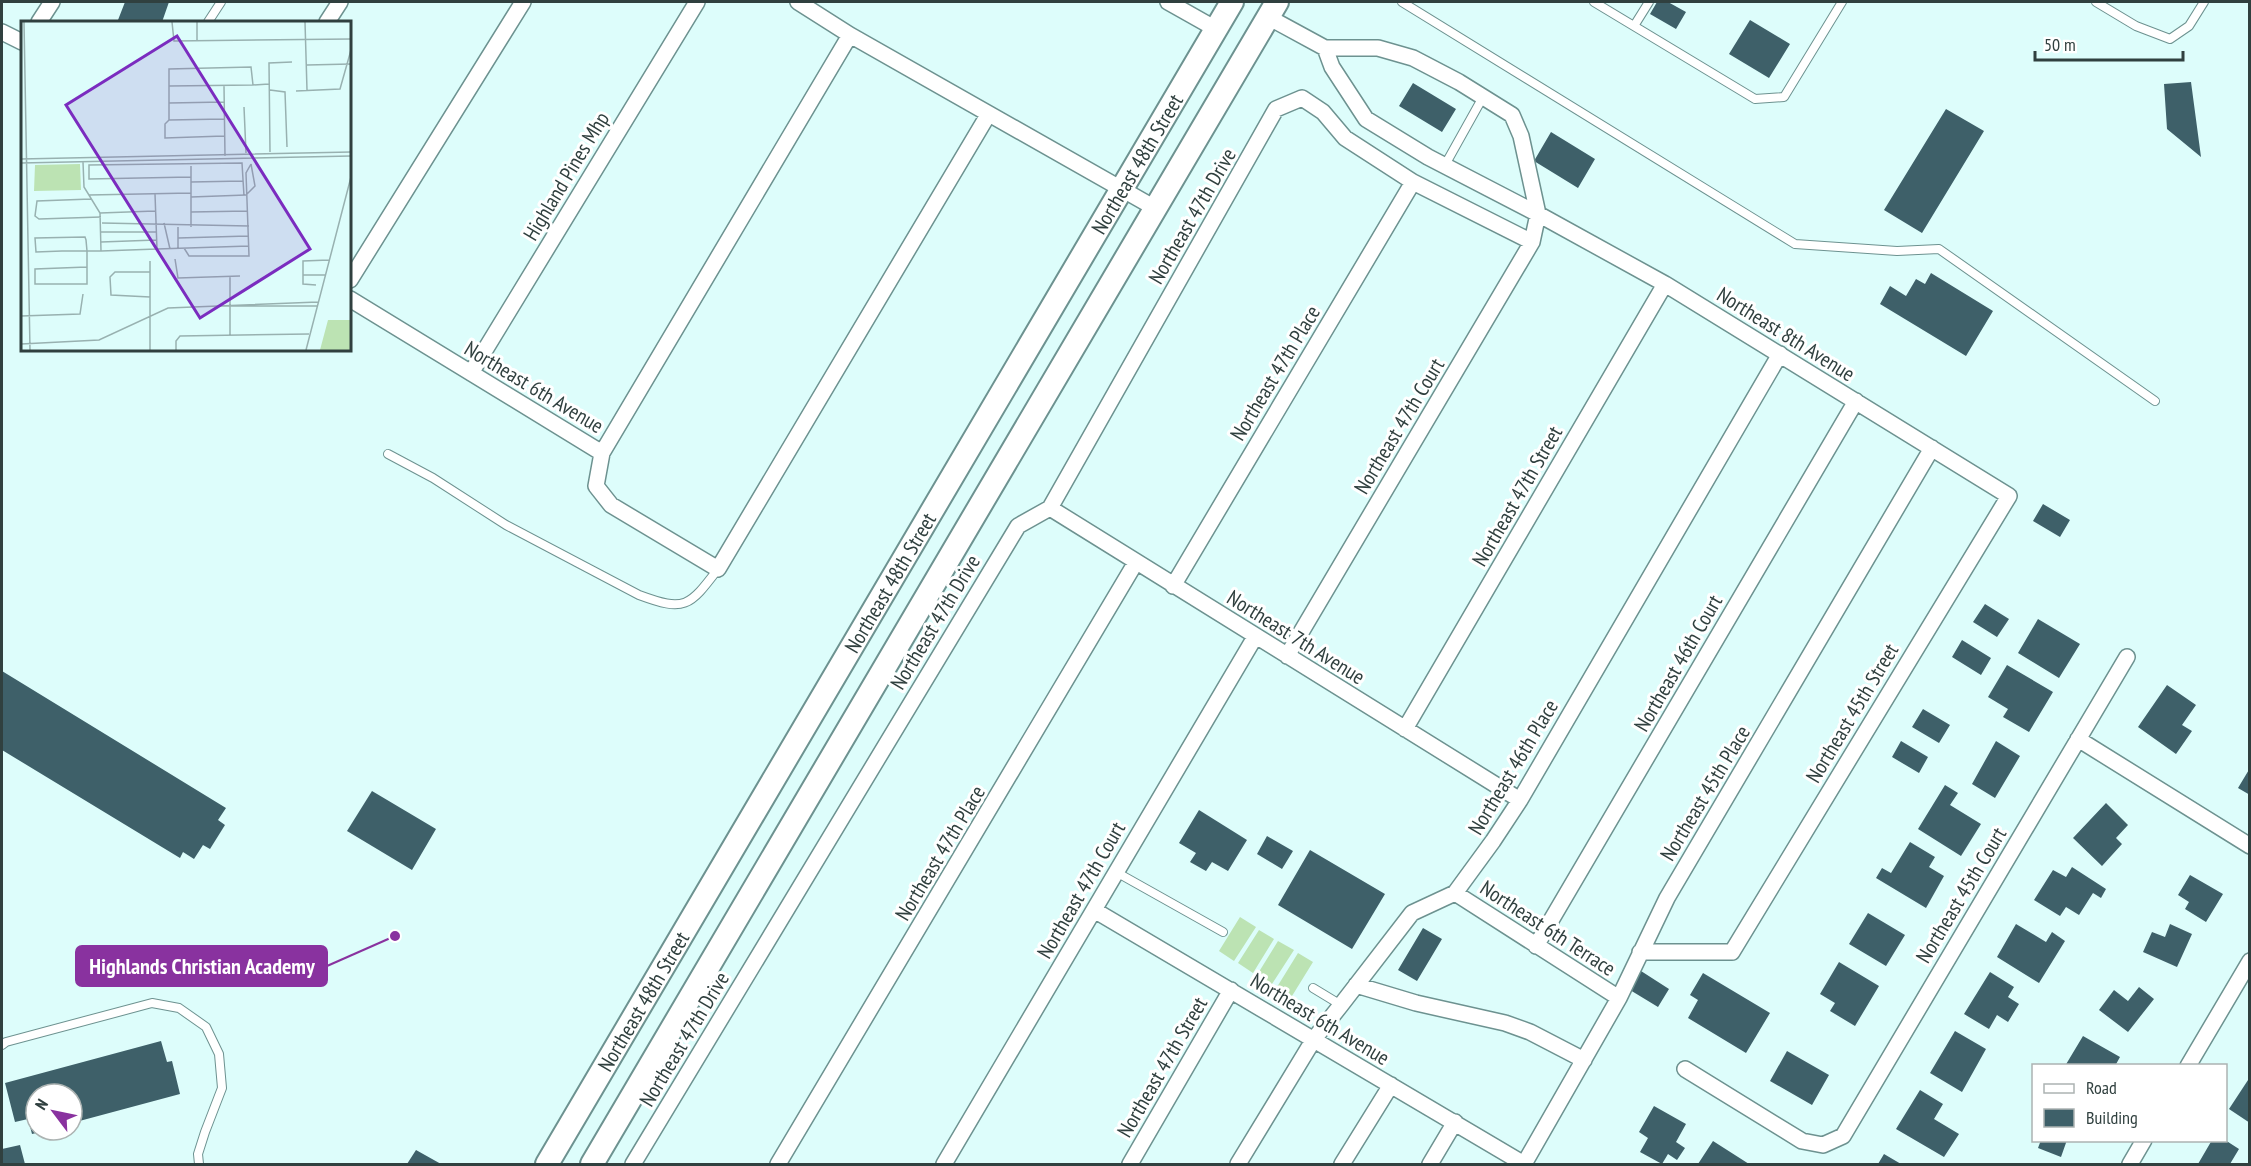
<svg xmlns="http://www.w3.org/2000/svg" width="2251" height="1166" font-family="'PT Sans Narrow',sans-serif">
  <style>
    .green { fill: #bce3b3 }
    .building { fill: #3e6069 }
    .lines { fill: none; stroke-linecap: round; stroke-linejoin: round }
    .service-casing { stroke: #6d9290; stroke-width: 10 }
    .minor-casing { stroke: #6d9290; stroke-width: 18 }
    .secondary-casing { stroke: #6d9290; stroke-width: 26 }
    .service { stroke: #fff; stroke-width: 8 }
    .minor { stroke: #fff; stroke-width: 15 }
    .secondary { stroke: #fff; stroke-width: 22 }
    .labels { text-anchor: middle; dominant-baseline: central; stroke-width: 6; stroke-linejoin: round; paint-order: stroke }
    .street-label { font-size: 21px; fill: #30403f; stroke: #fff }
    .inset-road { fill: none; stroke: #98b1b0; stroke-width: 1.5 }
    .view { fill: #7b2cbf; fill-opacity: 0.15; stroke: #7b2cbf; stroke-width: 3 }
    .inset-edge { fill: none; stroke: #30403f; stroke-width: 3 }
    .leader { fill: none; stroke: #89329f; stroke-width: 2 }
    .callout-dot { fill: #89329f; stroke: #fff; stroke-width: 2 }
    .callout { fill: #89329f; stroke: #89329f; stroke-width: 2 }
    .callout-label { font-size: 22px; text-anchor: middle; font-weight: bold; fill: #fff }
  </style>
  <rect width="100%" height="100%" fill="#ddfdfb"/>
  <path class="green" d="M1240 917 1256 927 1234 961 1219 951Z
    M1259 930 1274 939 1253 973 1238 963Z
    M1278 941 1294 950 1272 984 1257 975Z
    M1298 953 1313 962 1292 996 1277 987Z"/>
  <path class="building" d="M125 2H169L162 22H125L118 20Z
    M1657 2H1668L1686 12 1676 29 1650 14Z
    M1750 20 1790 44 1769 78 1729 54Z
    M2191 82 2201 157 2167 129 2164 84Z
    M1413 83 1456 109 1442 132 1399 106Z
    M1946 109 1984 131 1922 233 1884 210Z
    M1551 132 1595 159 1578 188 1534 161Z
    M1931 273 1993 311 1966 356 1880 304 1890 286 1906 296 1916 279 1925 284Z
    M2043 504 2070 520 2060 537 2033 521Z
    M1985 604 2009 619 1997 637 1973 622Z
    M2038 619 2080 644 2059 678 2018 653Z
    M1962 640 1991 658 1981 675 1952 657Z
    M2007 665 2053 692 2029 732 2003 717 2008 709 1988 697Z
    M2 671 226 808 218 820 225 825 210 849 203 845 194 859 183 852 180 858 2 750Z
    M2167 685 2196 705 2182 725 2192 731 2176 754 2138 727Z
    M1923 709 1950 725 1939 743 1912 727Z
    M1901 741 1928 757 1919 773 1892 757Z
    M1996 741 2020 756 1995 798 1972 784Z
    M2250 768V795L2238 788Z
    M1945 785 1958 793 1950 805 1981 824 1961 856 1918 829Z
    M372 791 436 829 412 870 347 831Z
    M2106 803 2128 825 2116 838 2122 844 2102 866 2073 838Z
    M1199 810 1247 840 1228 871 1212 862 1206 871 1190 862 1196 853 1179 843Z
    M1267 836 1293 851 1282 869 1257 854Z
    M1910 842 1935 857 1929 867 1944 876 1926 908 1876 878 1882 868 1891 873Z
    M1310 850 1385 894 1352 949 1278 905Z
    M2072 867 2106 889 2101 898 2093 893 2079 915 2066 907 2060 916 2034 900 2053 870 2066 877Z
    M2190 875 2223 894 2206 922 2185 909 2189 902 2178 895Z
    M1868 913 1905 935 1886 966 1849 944Z
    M2016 924 2046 942 2052 932 2065 941 2039 983 1997 957Z
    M2170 924 2192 934 2177 967 2143 952 2152 932 2165 937Z
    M1423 928 1442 939 1417 981 1398 970Z
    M1839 962 1879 986 1855 1026 1830 1011 1835 1003 1820 994Z
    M1641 971 1669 989 1658 1007 1630 990Z
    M1990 972 2014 987 2008 997 2019 1004 2008 1022 1997 1015 1989 1029 1964 1014Z
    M1703 973 1770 1013 1746 1053 1688 1018 1698 1000 1690 995Z
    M2139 987 2154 999 2128 1032 2099 1010 2114 990 2128 1001Z
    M1955 1031 1986 1049 1962 1092 1930 1073Z
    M2083 1036 2120 1057 2115 1066H2065Z
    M161 1041 167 1062 172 1061 180 1094 72 1123V1094H36V1130L45 1131 32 1134 28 1119 15 1122 5 1083Z
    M1787 1051 1829 1075 1812 1105 1770 1081Z
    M2250 1077V1123L2229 1109Z
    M1920 1090 1943 1104 1934 1119 1959 1134 1944 1157 1896 1129Z
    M1654 1106 1686 1124 1676 1142 1685 1148 1677 1160 1668 1154 1662 1164 1640 1152 1648 1138 1639 1132Z
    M2041 1140H2067L2061 1157 2038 1148Z
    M2212 1140H2225L2239 1149 2230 1164H2198Z
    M1713 1141 1749 1164H1698Z
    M20 1145 25 1164H2V1149Z
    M416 1150 441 1164H407Z
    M1884 1154 1901 1164H1878Z"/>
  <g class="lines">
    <g class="service-casing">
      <path id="service" d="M1402 2 1795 244 1897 251 1939 249 2155 401
        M1594 2 1755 99 1784 97 1842 2
        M2096 2 2136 26 2170 39 2189 26 2204 2
        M208 22 221 2
        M1634 26 1649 2
        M1445 165 1483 97
        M388 454 433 478 506 525 639 595C685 612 689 607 718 569
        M1116 872 1223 932
        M1313 988 1341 1005
        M2 1045 6 1042 152 1003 179 1008 206 1027 219 1054 222 1088 205 1132 198 1154 199 1164"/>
    </g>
    <g class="minor-casing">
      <path id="minor" d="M798 2 850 35 1155 208
        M1168 2 1216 29
        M1268 17 1325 48H1378L1413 58 1459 82 1512 115 1521 136 1538 214 1532 242 1287 656
        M39 22 52 2
        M327 22 340 2
        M2 32 22 42
        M1325 48 1332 67 1366 119 1428 157 1538 214 1665 284 2009 496 1732 952H1640
        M350 280 523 2
        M350 299 602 453 596 486 611 505 718 569 988 115
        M471 373 697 2
        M602 453 850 35
        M1050 508 1520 800
        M1173 586 1413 182
        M1405 729 1665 284
        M2078 739 2250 846
        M1455 893 1619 998
        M1094 910 1524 1164
        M1536 946 1856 401
        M1356 985 1416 1003 1505 1023 1530 1032 1584 1060
        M2188 1066 2250 961
        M1685 1069 1802 1141 1823 1145 1843 1136 2127 657
        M633 1164 1018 526 1050 508 1276 109 1302 98 1323 112 1345 138 1413 182 1532 242
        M778 1164 1136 562
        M944 1164 1255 637
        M1130 1164 1231 990
        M1238 1164 1314 1039 1341 1005 1412 913 1455 893 1493 841 1520 800 1780 354
        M1342 1164 1391 1085
        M1430 1164 1455 1122
        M1524 1164 1619 998 1667 898 1932 448
        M2130 1164 2144 1140"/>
    </g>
    <g class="secondary-casing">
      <g id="secondary">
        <path id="s1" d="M547 1164 1232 2"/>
        <path d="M592 1164 1277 2"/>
      </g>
    </g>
    <use href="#service" class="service"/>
    <use href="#minor" class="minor"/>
    <use href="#secondary" class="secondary"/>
  </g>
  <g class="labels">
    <g class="street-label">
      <text stroke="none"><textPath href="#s1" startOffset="1161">Northeast 48th Street</textPath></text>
      <text transform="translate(566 176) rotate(-59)">Highland Pines Mhp</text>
      <text transform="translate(1192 216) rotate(-60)">Northeast 47th Drive</text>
      <text transform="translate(1786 334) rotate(32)">Northeast 8th Avenue</text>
      <text transform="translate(1275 373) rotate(-59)">Northeast 47th Place</text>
      <text transform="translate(534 387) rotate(31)">Northeast 6th Avenue</text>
      <text transform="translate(1399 426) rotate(-59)">Northeast 47th Court</text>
      <text transform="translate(1517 496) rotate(-60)">Northeast 47th Street</text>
      <text stroke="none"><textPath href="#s1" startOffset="675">Northeast 48th Street</textPath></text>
      <text transform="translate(935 622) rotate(-59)">Northeast 47th Drive</text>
      <text transform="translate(1296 637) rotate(32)">Northeast 7th Avenue</text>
      <text transform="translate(1678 663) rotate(-60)">Northeast 46th Court</text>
      <text transform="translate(1852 713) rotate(-59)">Northeast 45th Street</text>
      <text transform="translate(1513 767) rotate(-59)">Northeast 46th Place</text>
      <text transform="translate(1705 793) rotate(-59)">Northeast 45th Place</text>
      <text transform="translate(940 853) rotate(-59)">Northeast 47th Place</text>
      <text transform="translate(1081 890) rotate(-60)">Northeast 47th Court</text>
      <text transform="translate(1961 895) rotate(-59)">Northeast 45th Court</text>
      <text transform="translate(1548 928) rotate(33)">Northeast 6th Terrace</text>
      <text stroke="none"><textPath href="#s1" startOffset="189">Northeast 48th Street</textPath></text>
      <text transform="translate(1320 1019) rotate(31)">Northeast 6th Avenue</text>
      <text transform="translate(684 1039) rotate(-59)">Northeast 47th Drive</text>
      <text transform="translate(1162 1067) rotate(-60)">Northeast 47th Street</text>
    </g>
  </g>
  <g transform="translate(21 21)">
    <rect width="330" height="330" fill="#ddfdfb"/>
    <path d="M59 143 60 169 13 170 14 144ZM307 299H330V329H299Z" fill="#bce3b3"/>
    <path class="inset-road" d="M3 1 9 329M151 1 153 20 330 18M284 1 286 69M176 20V1M286 44 330 43M148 65 232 64M203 65 204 135M249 69 264 71 266 126M275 70 319 68 330 29M148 82 203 81M223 86 225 132M148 99 203 98M203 115 144 117V103L148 99V48L230 46 232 64 248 63M249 131 248 42 271 41M0 138 330 131M62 141 63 166 79 192 80 230M0 142 330 135M170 145V206M170 156 68 158V144L221 142 223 175M170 161 222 160M134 173 136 228M226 173 234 165 230 143M68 174 170 172M170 176 225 174M70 178 16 180 14 195 18 198 80 196M170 191 227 190M79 192 134 190M81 202 228 205M143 202 149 228M80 211H135M157 217 227 215M80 221 135 219M163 227 168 235H228L225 152 230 143M157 228V206M154 238 157 257 219 255M129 240V329M66 246 14 248V263H66V230L65 219 64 216 14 217 15 231 41 230H80L136 228 228 225M282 254H304M209 256V314M295 264 282 263V240L308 239M129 276 90 274 89 256 94 251H129M209 285H296M0 295 59 293 62 273M0 323 78 319 147 287 297 281M155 329V320L159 315 288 313M285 329 330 156"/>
    <path class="view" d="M156 15 289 228 179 297 45 84Z"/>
    <rect width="330" height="330" class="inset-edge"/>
  </g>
  <path class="leader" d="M395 936L327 966"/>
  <circle class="callout-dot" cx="395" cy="936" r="6"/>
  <rect class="callout" x="76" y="946" width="251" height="40" rx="6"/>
  <g class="callout-label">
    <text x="202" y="974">Highlands Christian Academy</text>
  </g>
  <rect width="2251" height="1166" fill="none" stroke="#30403f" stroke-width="6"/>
  <rect x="2032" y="1064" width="195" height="78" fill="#ffffff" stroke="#acb3b2" stroke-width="1.5"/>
  <rect x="2044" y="1084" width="30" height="9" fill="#ffffff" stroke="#acb3b2" stroke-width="1.5"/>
  <text x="2086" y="1094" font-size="18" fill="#30403f">Road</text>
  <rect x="2044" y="1109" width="30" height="18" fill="#3e6069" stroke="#acb3b2" stroke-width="1.5"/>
  <text x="2086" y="1124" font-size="18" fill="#30403f">Building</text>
  <g transform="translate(54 1112) rotate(302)"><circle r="28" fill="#ffffff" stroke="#acb3b2" stroke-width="1.5"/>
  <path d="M0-4.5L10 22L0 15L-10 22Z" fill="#89329f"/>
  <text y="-9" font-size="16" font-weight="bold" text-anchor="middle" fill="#30403f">N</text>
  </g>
  <path d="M2035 51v9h148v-9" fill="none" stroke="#30403f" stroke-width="3"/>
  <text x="2044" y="51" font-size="18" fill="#30403f" stroke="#ffffff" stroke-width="4.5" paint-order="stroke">50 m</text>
</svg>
